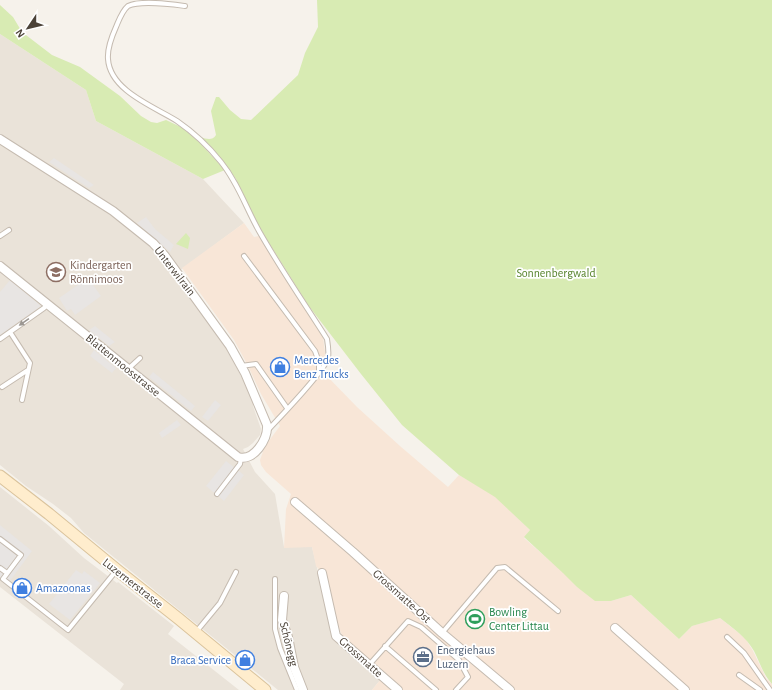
<svg xmlns="http://www.w3.org/2000/svg" width="772" height="690" font-family="'Alegreya Sans',sans-serif">
  <style>
    .residential { fill: #eae3d9 }
    .commercial { fill: #f8e6d7 }
    .green { fill: #d8ebb3 }
    .parking { fill: #e8e5e3 }
    .lines { fill: none; stroke-linecap: round; stroke-linejoin: round }
    .lane-casing { stroke: #c5bbb0; stroke-width: 6 }
    .street-casing { stroke: #c5bbb0; stroke-width: 10 }
    .secondary-casing { stroke: #dac39c; stroke-width: 13 }
    .lane { stroke: #fff; stroke-width: 4 }
    .street { stroke: #fff; stroke-width: 8 }
    .secondary { stroke: #ffedcd; stroke-width: 11 }
    .oneway { fill: #9c9792 }
    .labels { text-anchor: middle; dominant-baseline: central; stroke-width: 3.5; stroke-linejoin: round; paint-order: stroke }
    .education-label { font-size: 12px; fill: #785e54; stroke: #fff; text-anchor: start }
    .street-label { font-size: 12px; fill: #4b4238; stroke: #fff }
    .park-label { font-size: 12px; fill: #548128; stroke: #fff }
    .shop-label { font-size: 12px; fill: #366cbe; stroke: #fff; text-anchor: start }
    .leisure-label { font-size: 12px; fill: #27864d; stroke: #fff; text-anchor: start }
    .service-label { font-size: 12px; fill: #4e5e75; stroke: #fff; text-anchor: start }
  </style>
  <rect width="100%" height="100%" fill="#f6f2eb"/>
  <path class="residential" d="M0 34 86 90 96 121 203 179 244 223 174 275 224 343 245 384 253 403V406L261 429 260 435 253 443 248 447 243 449 255 472 275 494 284 547H312L334 638 381 679 372 690H278L84 533 71 518 53 504 26 486 0 465Z
    M0 487 49 526 84 558 117 583 118 582 174 626 168 634 239 690H120L124 684 0 587Z"/>
  <path class="commercial" d="M244 223 254 237 259 236 323 337 325 353 324 373 357 407 400 446 448 487 459 475 495 496 530 530 524 538 564 573 577 587 611 601 631 595 679 639 692 626 720 618 745 638 753 651 766 678 772 684V690H372L386 673 343 637 336 622 325 577 316 566 312 547 284 548 286 509 291 494 266 472 261 465 260 460 265 446 280 426 261 394 248 366 234 340 182 268Z"/>
  <path class="green" d="M317 0H772V684C763 674 760 663 754 651 746 637 733 628 720 618L692 626 679 639 631 595 611 601H595L577 587 563 573 524 537 530 530 495 497 459 475 402 425 361 374 308 305 252 216 236 179 219 156 200 137C207 139 212 141 216 135L211 111 216 97H219L230 110 241 119 251 120 298 75 305 53 318 27Z
    M0 5 13 17 22 32 52 55 80 67 120 96 141 116 151 122 157 123 166 120 183 128 199 142 225 170 203 179 96 121 86 90 0 34Z
    M186 233 190 238 188 249 176 244Z"/>
  <path class="parking" d="M54 158 94 185 89 188 49 162Z
    M146 217 155 229 174 245 170 252 137 223Z
    M88 278 101 296 75 315 71 309 67 311 59 298Z
    M10 280 41 306 0 335V292Z
    M95 326 115 342 109 346 89 330Z
    M94 350 116 368 112 373 90 356Z
    M153 372 195 406 191 411 149 377Z
    M215 400 221 405 208 421 202 417Z
    M177 420 181 425 162 438 159 433Z
    M226 461 244 475 224 501 206 486Z
    M0 525 32 551 7 585 0 579Z
    M76 570 82 574 84 571 100 583 70 620 49 604Z"/>
  <g class="lines">
    <g class="lane-casing">
      <path id="lane" d="M185 6C170 4 141 0 128 6 122 11 119 20 116 27 112 36 107 48 108 59 110 91 155 107 177 121 193 132 209 147 221 162 238 183 246 208 259 231 280 268 304 303 327 339 328 345 329 352 328 358 325 371 280 417 268 430
        M0 236 9 230
        M244 256 315 351 319 362V372
        M10 332 30 363 22 400
        M0 339 44 308 47 305
        M241 366 256 364 287 408
        M128 369 140 358
        M2 387 28 370
        M217 494 240 464 241 458
        M0 539 21 555 3 579 68 630 116 571
        M0 568 7 573
        M275 579V629L280 648 297 690
        M196 632 220 603 236 572
        M442 633 497 568 505 567 558 611
        M727 637 744 653 770 690
        M385 646 436 690
        M369 665 408 621 421 627 459 660 468 677 456 690
        M739 675 760 690"/>
    </g>
    <g class="street-casing">
      <path id="street" d="M0 139 113 211 153 243 165 256 230 346 245 373 267 425C268 439 254 462 238 457L0 266
        M295 502 353 552 442 633 510 690
        M322 573 336 636 398 690
        M284 596 282 620 288 637 294 667 303 690
        M615 628 685 690"/>
    </g>
    <g class="secondary-casing">
      <path id="secondary" d="M0 476 49 514 117 570 179 619 265 690"/>
    </g>
    <use href="#lane" class="lane"/>
    <use href="#street" class="street"/>
    <use href="#secondary" class="secondary"/>
  </g>
  <defs><path id="oneway-solid" d="M-6-.8H1V-3.2L6.5 0L1 3.2V.8H-6Z"/></defs>
  <use class="oneway" href="#oneway-solid" transform="translate(24 322) rotate(145)"/>
  <defs>
    <g id="school-ring" transform="scale(1)"><circle r="9.5" fill="#fff" stroke="#8d6e63" stroke-width="1.5"/><path d="M0-5L7-2L0 1L-7-2ZM-4 1L0 2.5L4 1V4Q0 6-4 4Z" fill="#8d6e63"/></g>
    <g id="shop-ring" transform="scale(1)"><circle r="9.5" fill="#fff" stroke="#3f7fe0" stroke-width="1.5"/><path d="M-5-2.5h2.3a2.7 3.5 0 0 1 5.4 0H5L5.5 6h-11ZM-1.5-2.5h3a1.5 2.3 0 0 0-3 0Z" fill="#3f7fe0"/></g>
    <g id="stadium-ring" transform="scale(1)"><circle r="9.5" fill="#fff" stroke="#2e9e5b" stroke-width="1.5"/><path d="M0-5a6.5 5 0 1 0 0 10a6.5 5 0 1 0 0-10ZM-3.5-1.8h7v3.6h-7Z" fill="#2e9e5b"/></g>
    <g id="office-ring" transform="scale(1)"><circle r="9.5" fill="#fff" stroke="#5c6f8a" stroke-width="1.5"/><path d="M-6-3h4V-5.5h4V-3h4V5H-6ZM-1-4.5V-3h2v-1.5ZM-6 0V1H6V0Z" fill="#5c6f8a"/></g>
  </defs>
  <g fill-rule="evenodd">
    <use href="#school-ring" x="56" y="272"/>
    <use href="#shop-ring" x="280" y="367"/>
    <use href="#shop-ring" x="22" y="588"/>
    <use href="#stadium-ring" x="475" y="619"/>
    <use href="#office-ring" x="423" y="657"/>
    <use href="#shop-ring" x="245" y="660"/>
  </g>
  <g class="labels">
    <g class="education-label">
      <text x="70" y="265">Kindergarten<tspan x="70" dy="14">Rönnimoos</tspan></text>
    </g>
    <g class="street-label">
      <text transform="translate(175 271) rotate(52)">Unterwilrain</text>
      <text transform="translate(123 365) rotate(39)">Blattenmoosstrasse</text>
      <text transform="translate(133 583) rotate(38)">Luzernerstrasse</text>
      <text transform="translate(402 596) rotate(42)">Grossmatte-Ost</text>
      <text transform="translate(289 644) rotate(76)">Schönegg</text>
      <text transform="translate(361 657) rotate(42)">Grossmatte</text>
    </g>
    <g class="park-label">
      <text x="556" y="273">Sonnenbergwald</text>
    </g>
    <g class="shop-label">
      <text x="294" y="360">Mercedes<tspan x="294" dy="14">Benz Trucks</tspan></text>
      <text x="36" y="588">Amazoonas</text>
      <text x="231" y="660" text-anchor="end">Braca Service</text>
    </g>
    <g class="leisure-label">
      <text x="489" y="612">Bowling<tspan x="489" dy="14">Center Littau</tspan></text>
    </g>
    <g class="service-label">
      <text x="437" y="650">Energiehaus<tspan x="437" dy="14">Luzern</tspan></text>
    </g>
  </g>
  <g transform="translate(28 28) rotate(235)" stroke="#ffffff" stroke-width="3" paint-order="stroke">
  <path d="M0-3L7 15L0 10L-7 15Z" fill="#4b4238"/>
  <text y="-6" font-size="11" font-weight="bold" text-anchor="middle" fill="#4b4238">N</text>
  </g>
</svg>
